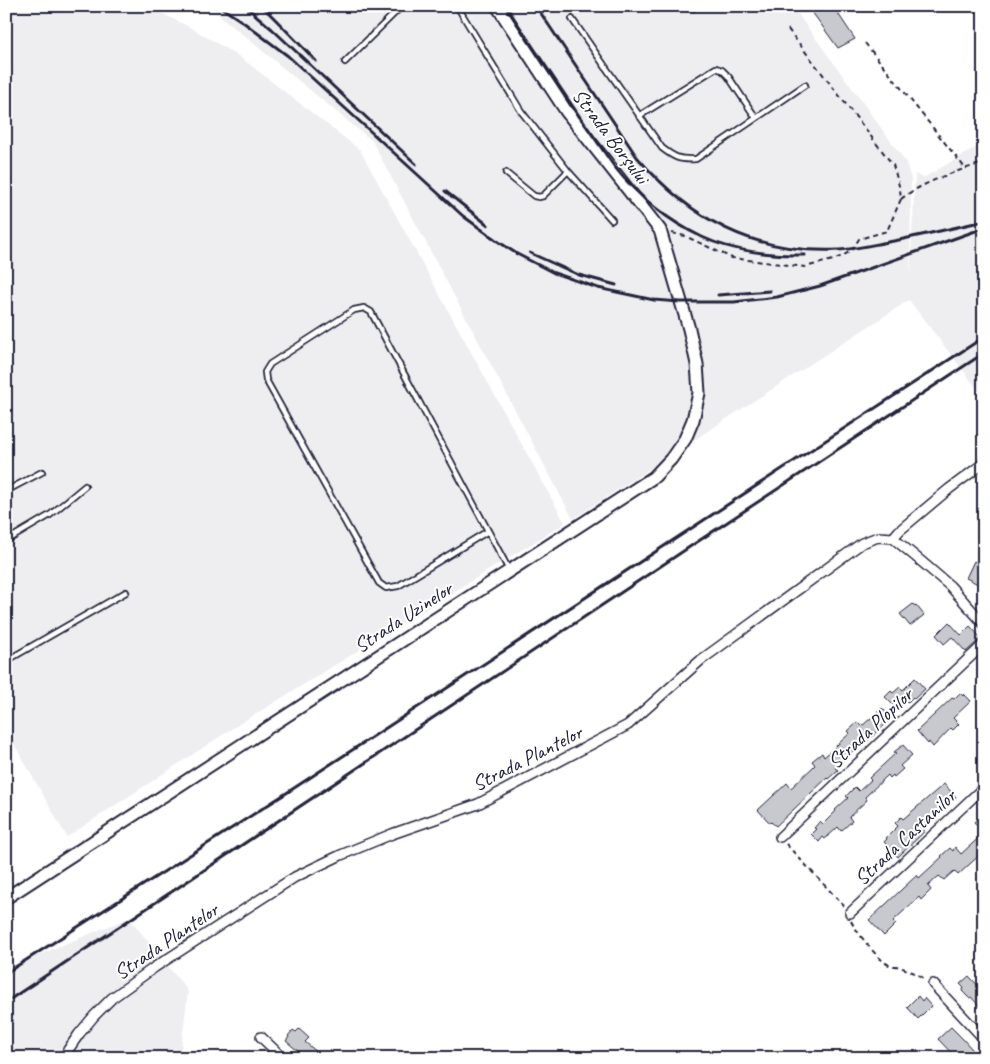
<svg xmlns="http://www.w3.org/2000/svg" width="990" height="1064" font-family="Caveat,sans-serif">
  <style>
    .built { fill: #eeeef1 }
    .building { fill: #c8c8cf; stroke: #22223b }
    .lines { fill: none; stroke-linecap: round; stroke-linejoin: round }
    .service-casing { stroke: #22223b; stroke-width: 8 }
    .minor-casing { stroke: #22223b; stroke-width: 12 }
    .tertiary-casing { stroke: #22223b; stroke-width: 15 }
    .path { stroke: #22223b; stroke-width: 2; stroke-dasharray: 5 4; stroke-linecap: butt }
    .service { stroke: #fff; stroke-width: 4.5 }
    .minor { stroke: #fff; stroke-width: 9 }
    .tertiary { stroke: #fff; stroke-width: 11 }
    .rail { stroke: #22223b; stroke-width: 3 }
    .labels { text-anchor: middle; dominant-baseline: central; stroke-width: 4; stroke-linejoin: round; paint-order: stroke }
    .street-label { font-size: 21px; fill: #22223b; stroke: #fff }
  </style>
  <rect width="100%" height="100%" fill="#fff"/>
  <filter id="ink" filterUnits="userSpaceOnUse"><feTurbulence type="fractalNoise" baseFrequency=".02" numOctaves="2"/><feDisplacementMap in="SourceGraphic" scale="10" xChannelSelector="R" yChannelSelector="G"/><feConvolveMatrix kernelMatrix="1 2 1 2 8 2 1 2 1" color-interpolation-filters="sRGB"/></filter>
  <g filter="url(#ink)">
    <path class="built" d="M6 6H148L193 29 240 57 360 150 565 523 233 728 67 837 6 730Z
      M208 6H792L906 162 911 179 910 278 915 174 923 178 984 143V398L909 300 573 519 372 141Z
      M129 918 188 991 180 1058H6V968Z"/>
    <path class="building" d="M819 6H833L855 39 838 48 812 12Z
      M974 561 984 566V573L978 584 966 578Z
      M913 604 915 606 916 605 924 615 910 626 900 614Z
      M949 622 961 635 970 626 981 638 966 652 952 637 944 644 936 635Z
      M915 678 925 689 914 699 913 697 908 702 907 701 905 702 901 698 893 705 885 697 891 691 893 693 900 687 903 690Z
      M960 693 963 696 964 694 971 701 953 718 959 724 953 730 951 728 933 747 929 742 928 744 917 731 952 698 954 699Z
      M882 708 890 716 886 720 888 722 862 746 860 744 835 768 838 770 828 779 827 778 776 826 771 822 770 823 758 810 787 783 791 788 815 765 812 761 822 753 824 757 850 733 848 731 858 722 862 726Z
      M903 745 912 755 900 766 903 769 894 777 893 775 890 778 888 775 865 797 867 800 849 817 852 821 841 831 838 827 825 839 823 837 819 842 811 834 816 829 814 828 820 821 823 824 836 811 835 810 848 798 846 796 855 787 859 791 871 780 869 778 896 753 894 752Z
      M944 784 956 797 923 829 925 831 898 857 884 842 887 839 886 838 898 826 895 823 901 817 903 819 909 814Z
      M984 813V833L974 822Z
      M984 833V851L958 875 954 871 944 880 939 876 928 886 931 890 921 900 919 897 893 921 896 924 884 936 869 920 917 875 919 878 942 857 941 856 950 848 953 851 955 847 961 854Z
      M969 976 984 992V1011L971 997 969 998 962 991 964 988 960 984Z
      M918 996 922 1001 924 998 931 1006 918 1019 907 1007Z
      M951 1027 962 1038 980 1058H956L938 1039Z
      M299 1029 309 1038 305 1042 324 1058H306L286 1041 289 1037 288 1036 293 1030 296 1032Z"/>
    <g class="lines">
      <g class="service-casing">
        <path id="service" d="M457 6 521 111 568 171 612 220
          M685 6 693 8 696 6
          M572 19 662 148C675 158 679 160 696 159L805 85
          M345 62 402 6
          M639 116 716 68 722 70 728 76 756 118
          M506 173 534 196 539 197 543 196 568 171
          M6 491 42 472
          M488 531 398 586 386 588 379 583 266 380 265 372 270 364 354 310 364 308 371 312 509 570
          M6 541 50 515 85 486
          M6 661 126 592"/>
      </g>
      <g class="minor-casing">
        <path id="minor" d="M893 538 899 531 949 489 984 463
          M780 837 984 644
          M850 913 984 787
          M933 984 984 1039
          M261 1037 283 1058
          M65 1058 68 1050 79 1034 94 1016 112 998 155 967 295 877 341 855 392 834 478 804 628 725 701 660 862 543 878 537 893 538 922 562 950 586 984 624"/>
      </g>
      <g class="tertiary-casing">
        <path id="tertiary" d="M6 898 654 477 671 459 685 439 693 420 699 393 697 364 689 329 660 230 566 111 497 6"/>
      </g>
      <path class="path" d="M865 43 965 168
        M901 199C921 183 958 170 984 163
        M672 233 685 236 732 258 805 267 833 260 842 256 851 251 859 239 887 231 901 199 900 189 893 165 787 28
        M786 844 844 906
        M851 921C855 930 879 961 889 965 891 966 894 966 896 966 906 969 916 973 925 979"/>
      <use href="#service" class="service"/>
      <use href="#minor" class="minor"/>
      <use href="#tertiary" class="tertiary"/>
      <path class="rail" d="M219 6 243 22 288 56 463 216 496 240 517 254 554 273 598 288 654 300 680 302H734L777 297 820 286 984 228
        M245 6 272 29 416 164
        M262 6 276 20 316 61
        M506 6C531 44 556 82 582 120 593 135 603 151 614 166 637 195 668 221 702 237 734 252 770 255 805 255
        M536 6 637 157C691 220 754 254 839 250 855 249 872 245 888 242 920 236 952 228 984 221
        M445 191 488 225
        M530 253 579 275 616 285
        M718 295 770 291
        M6 973 288 792 984 337
        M6 1002 691 546 984 353"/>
    </g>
  </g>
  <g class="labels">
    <g class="street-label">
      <text transform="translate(611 136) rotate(53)">Strada Borșului</text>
      <text transform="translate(403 617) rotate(-33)">Strada Uzinelor</text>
      <text transform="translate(870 728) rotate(-43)">Strada Plopilor</text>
      <text transform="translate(527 758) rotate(-27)">Strada Plantelor</text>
      <text transform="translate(905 837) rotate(-43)">Strada Castanilor</text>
      <text transform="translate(166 941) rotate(-34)">Strada Plantelor</text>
    </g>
  </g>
  <rect width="990" height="1064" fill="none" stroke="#fff" stroke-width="25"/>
  <rect x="12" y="12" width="965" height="1039" fill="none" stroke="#22223b" stroke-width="2" filter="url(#ink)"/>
</svg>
